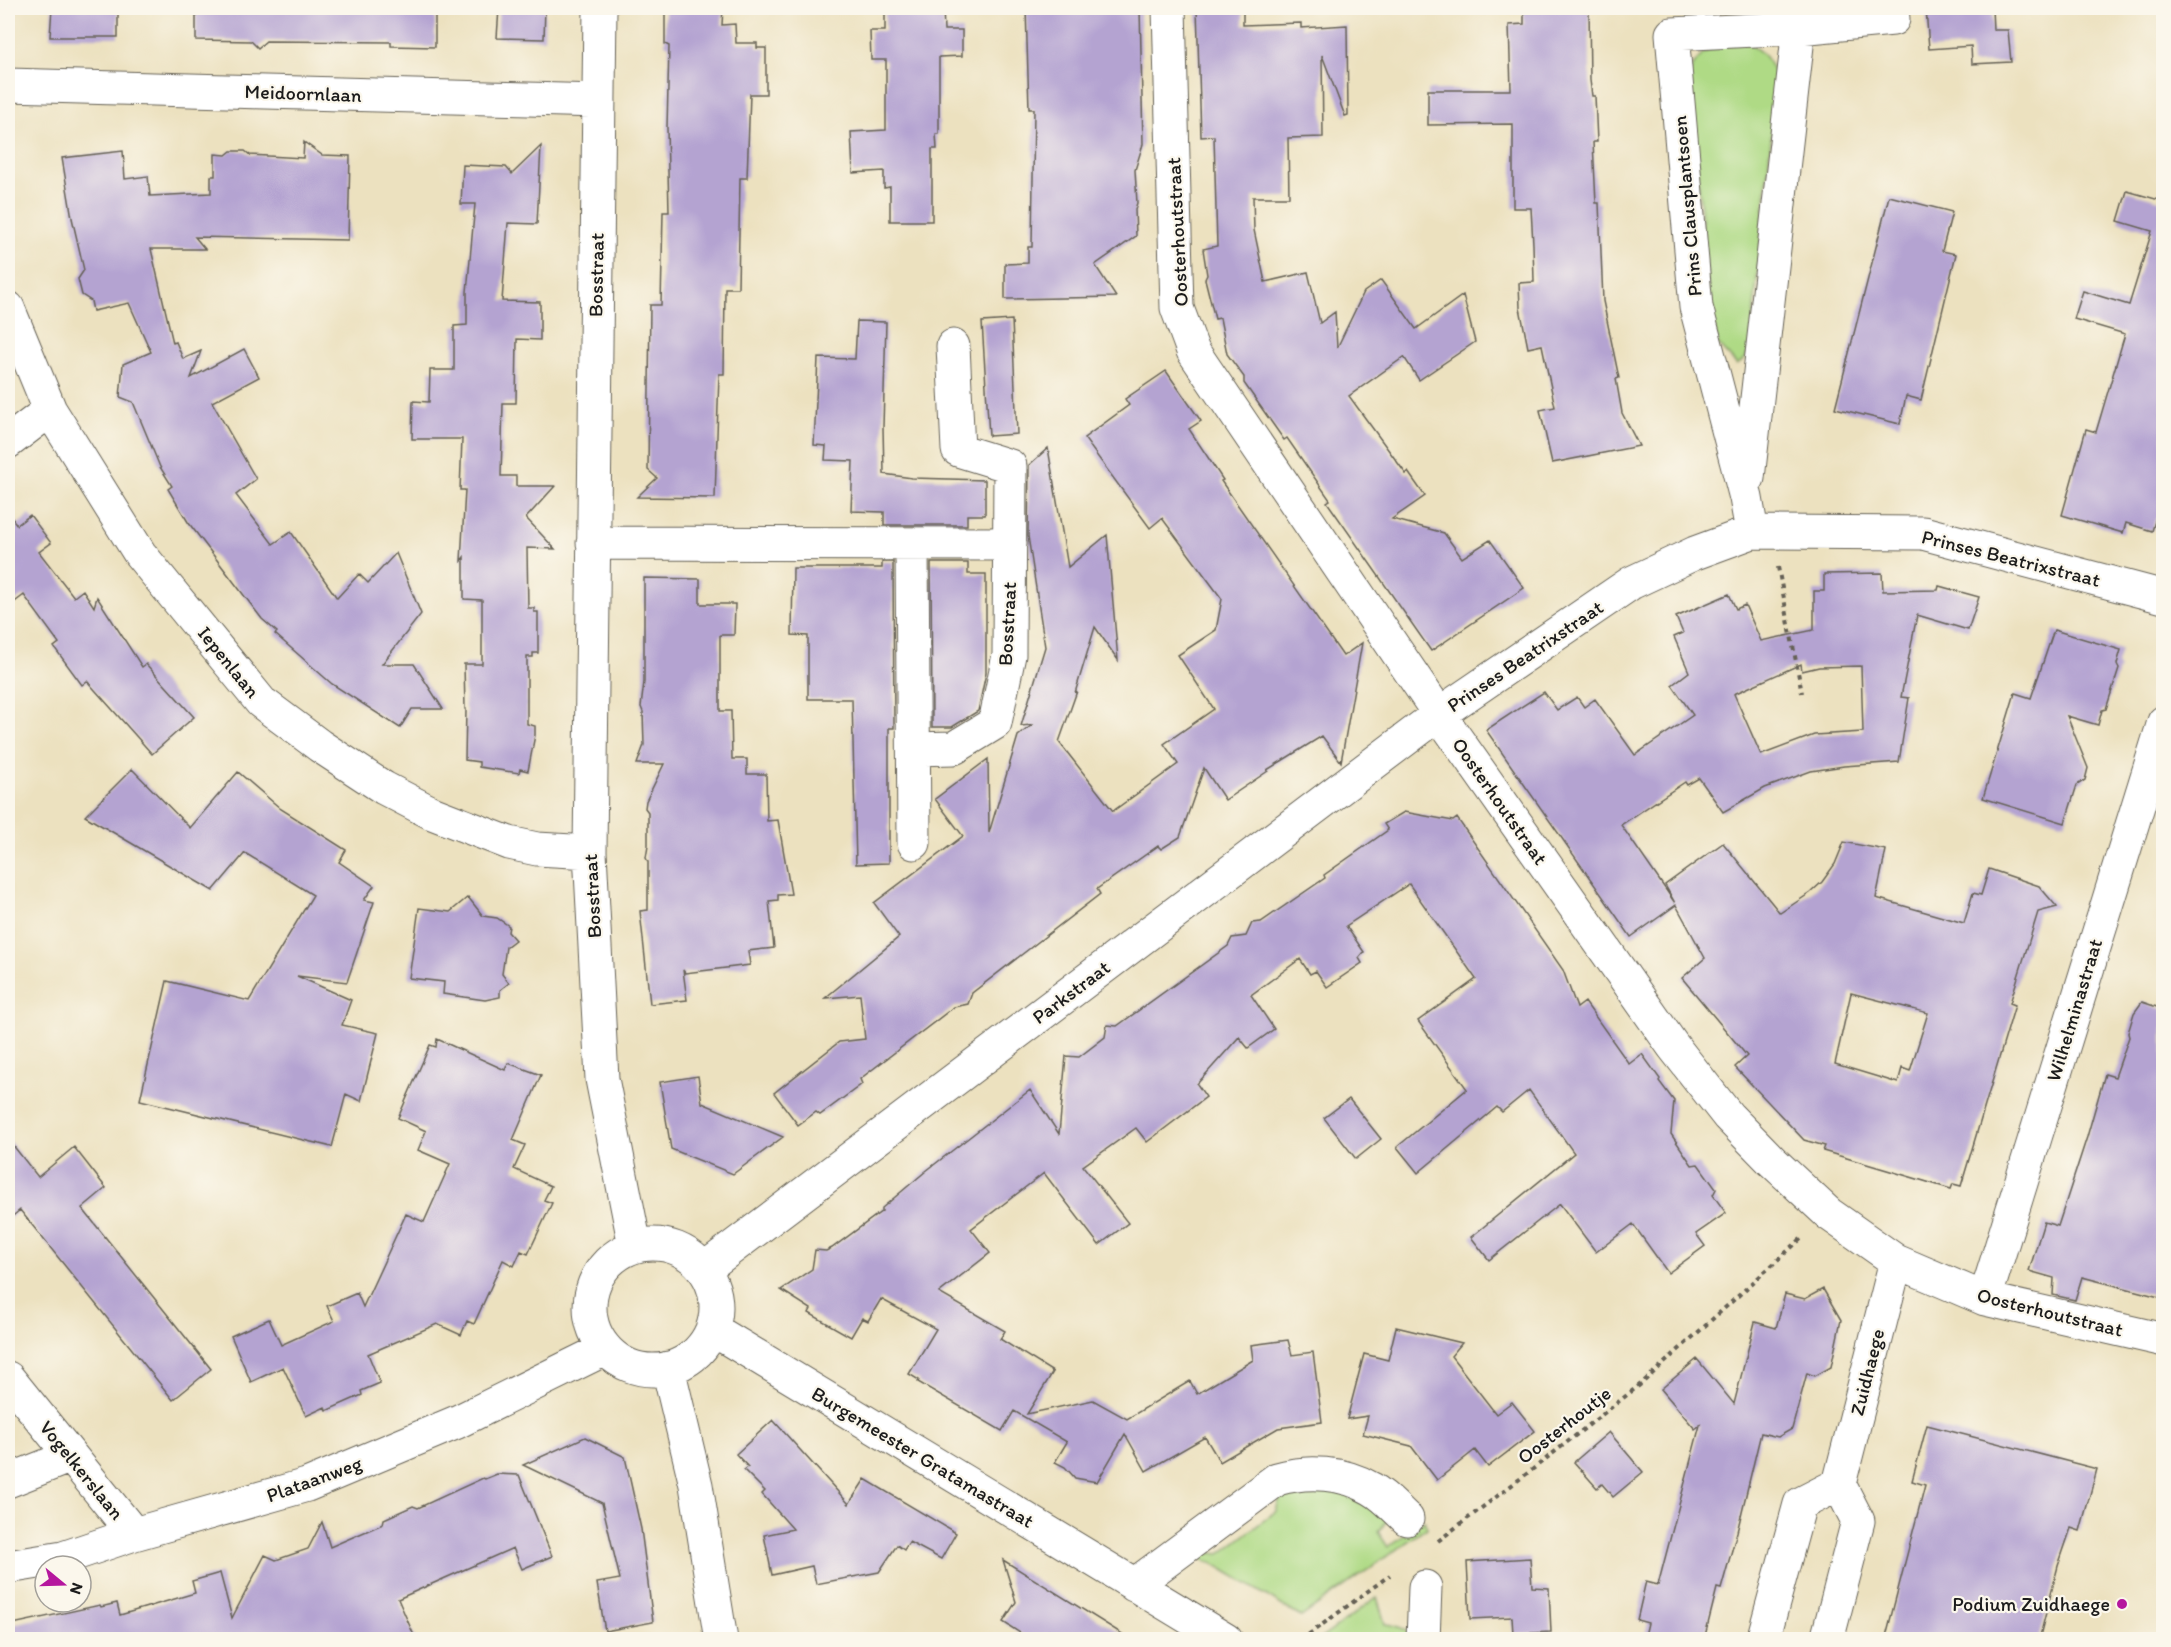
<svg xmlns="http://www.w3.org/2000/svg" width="2171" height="1647" font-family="Itim,sans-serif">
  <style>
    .green { fill: #afda85; stroke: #667b50; stroke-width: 1.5 }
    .building { fill: #b4a3d1; fill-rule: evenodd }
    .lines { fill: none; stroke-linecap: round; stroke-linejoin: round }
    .minor-casing { stroke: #656155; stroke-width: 35 }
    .path { stroke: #656155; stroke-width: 4; stroke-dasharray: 4.5 4.5; stroke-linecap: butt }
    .minor { stroke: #fff; stroke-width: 33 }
    .poi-dot { fill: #b5179e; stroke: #fbf7ec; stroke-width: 2 }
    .labels { text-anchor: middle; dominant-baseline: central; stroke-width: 4.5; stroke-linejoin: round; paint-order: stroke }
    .street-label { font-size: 20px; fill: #1c1c1c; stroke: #fbf7ec }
    .poi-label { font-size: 20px; fill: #1c1c1c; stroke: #fbf7ec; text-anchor: end }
  </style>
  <rect width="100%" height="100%" fill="#fbf7ec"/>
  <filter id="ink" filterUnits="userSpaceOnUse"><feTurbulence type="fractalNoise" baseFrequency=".0167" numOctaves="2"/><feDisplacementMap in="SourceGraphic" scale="12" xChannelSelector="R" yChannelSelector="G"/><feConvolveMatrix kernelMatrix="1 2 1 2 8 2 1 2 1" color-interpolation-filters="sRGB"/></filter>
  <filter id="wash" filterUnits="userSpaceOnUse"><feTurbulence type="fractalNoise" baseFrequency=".008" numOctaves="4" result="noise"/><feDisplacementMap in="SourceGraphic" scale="24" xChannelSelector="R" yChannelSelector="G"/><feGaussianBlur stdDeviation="1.35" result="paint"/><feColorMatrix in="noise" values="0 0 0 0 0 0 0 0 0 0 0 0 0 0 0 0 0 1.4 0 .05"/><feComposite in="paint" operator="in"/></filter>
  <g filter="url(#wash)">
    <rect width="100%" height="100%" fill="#ece1bf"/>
    <path class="green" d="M1744 42C1762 49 1770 61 1777 79L1750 348 1745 359 1737 365 1718 345 1709 302 1689 74C1701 46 1718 47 1744 42Z
      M1344 1486 1388 1519 1378 1532 1388 1547 1424 1520 1428 1527 1301 1617 1216 1565 1198 1557 1203 1552 1220 1554 1276 1511 1281 1494 1295 1489Z
      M1377 1597 1385 1624C1397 1625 1407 1628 1412 1640H1319Z"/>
    <g id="blocks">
      <path class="building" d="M52 8H118V37H50Z
        M196 8H435V47L391 46V42L266 41 258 48 251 41 196 40Z
        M499 8H545L544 39 497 38Z
        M665 8H723L722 25 735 24 736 43H757V48H766V94H750L747 178H740L738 288H725L724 374H719L715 498 637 497 657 478 648 470 650 305H661L663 212H669L667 128 669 46 665 44Z
        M885 8H943L944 30H962V56L939 57V134H936L937 149H932V221H890V187L884 188V171L853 173 851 132 886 130V60H871L870 31H885Z
        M1026 8H1140L1143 144 1135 170 1137 203 1135 209 1136 236 1095 265 1116 297 1005 299V264L1028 263V247H1032L1034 109H1029Z
        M1197 8H1243V25L1301 23V28L1347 25 1348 115 1345 116 1322 55 1323 137 1288 138 1289 197H1253L1254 230 1265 282 1308 272 1320 323 1335 312 1337 348 1364 292 1381 280 1416 329 1463 295 1475 342 1419 380 1404 357 1349 396 1406 474 1408 472 1425 496 1392 519 1444 533 1462 558 1490 540 1524 588 1431 651 1327 502 1330 500 1287 438 1284 440 1244 383V377L1227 354 1220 318 1215 319 1205 279 1207 275 1203 249 1217 246 1214 136 1201 137Z
        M1524 8H1589L1590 80 1592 96H1595L1597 142H1593L1596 203H1599L1603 301 1619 378 1616 379 1622 413 1639 446 1552 463 1540 410 1555 407 1542 345 1528 348 1520 308 1519 283 1534 282 1533 244 1531 208H1513V124L1428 125V90H1511L1509 25 1524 24Z
        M1926 8H1992L1993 30H2008L2011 62 1972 64 1971 46 1929 49Z
        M304 142 322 155 350 156 348 240 195 237 205 249H151L173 343 176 342 183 359 201 351 191 378 244 349 259 377 212 402 256 479 236 495 273 544 291 532 337 598 359 574 368 583 396 553 421 614 382 664H414L443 709H412L400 728 332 684 275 634 277 632 262 619 188 522 168 489 172 486 160 467 133 402 120 397 123 364 151 352 129 303 93 311 91 301 82 295 78 279 84 270 72 218 62 158 123 151 125 179 148 176 150 196 211 193V176H215V154L226 155 231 151H245L250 155 303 158Z
        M541 146 537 224 508 223 502 301 540 302V340L517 339 516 403H503L501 476H516V486H555L526 518 555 549 527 548 528 608H534V612H538V653H533V657H527V724L535 726V735L528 771 520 769 519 773 479 767V762L465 760 466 709H465L464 664H482V600L464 599V557L461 561 465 490H460L462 439H412L413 401 429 402 430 370H454V326L467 325V292L475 204H461L463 165 506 167 512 174Z
        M2127 191 2163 201V516L2156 518 2152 531 2126 523 2123 533 2062 515 2086 429 2096 432 2125 334 2074 319 2083 291 2129 305 2152 231 2118 221Z
        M1889 196 1952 212 1942 251 1956 254 1921 400 1906 396 1900 424 1835 408Z
        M1012 320 1017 434 989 436 982 322Z
        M857 321 886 322 883 427 884 474 912 478 985 480V515H967V525H884V512L851 511 853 461 825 460 826 446 814 445 818 358 855 359Z
        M1166 371 1201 421 1189 429 1223 480 1221 481 1343 656 1362 643 1341 762 1322 736 1267 770 1268 771 1225 800 1204 768 1180 837 1161 849 1158 846 1097 889 1100 894 972 993 968 1004 954 1007 860 1079 862 1084 820 1115 816 1112 798 1125 774 1093 839 1042 865 1039 860 995 825 998 899 937 874 903 963 836 935 799 988 759 989 833 1018 736 1032 725 1021 726 1045 647 1028 536 1029 465 1048 448 1068 567 1107 535 1118 660 1095 627 1075 693 1077 691 1059 742 1113 811 1178 764 1164 744 1214 709 1178 655 1216 630 1222 599 1162 518 1150 528 1084 438 1129 405 1125 399Z
        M8 513 17 525 30 515 51 543 39 552 74 597 83 590 94 607 97 597 142 667 146 664 194 717 152 754 87 681 82 685 54 647 59 643 24 595 8 607Z
        M882 562H893L894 728H889V863L856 864 852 699H808V636L792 635 793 568H882Z
        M931 563H968V574H986V673L978 711 952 727H932Z
        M1882 573 1883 591 1938 590 1939 586 1979 597 1968 630 1917 615 1901 697 1909 698 1899 762 1844 766 1811 771 1765 788 1723 812 1699 778 1687 785 1685 782 1621 825 1675 903 1665 885 1723 843 1780 913 1810 893 1822 882 1835 864 1844 842 1886 850 1876 898 1964 923 1973 893 1981 895 1989 869 2039 886 2057 907 2038 912 2010 1003 2015 1005 1961 1186 1953 1184 1951 1189 1823 1151 1825 1146 1804 1140 1735 1067 1747 1056 1682 978 1705 958 1676 905 1631 937 1486 730 1544 692 1557 710 1577 697 1584 707 1595 699 1635 755 1693 715 1672 685 1689 672 1674 637 1683 633 1676 617 1729 594 1736 609 1745 605 1761 641 1814 630V591H1824V574ZM1801 664 1802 671 1819 667 1861 666 1863 732 1814 735 1761 755 1734 694ZM1851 993 1928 1013 1910 1071 1902 1068 1898 1083 1835 1064Z
        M644 578 700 579V604H735L734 635H720V711H731L732 759H747V774H766L767 821 778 820 791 894 778 895V900L769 901 774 948 748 951 750 965 685 973 683 970 687 1000 650 1004 640 911 648 910V862L646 858 648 846V812L645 808 646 801 664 764H637L644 745 643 712 641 707 644 682Z
        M2054 630 2121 650 2117 664 2119 668 2106 709 2102 710 2098 725 2067 716 2088 768 2085 780 2077 785 2065 823 1983 798 2015 693 2031 698Z
        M132 769 190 828 238 772 281 809 346 850 339 862 374 886 364 900 374 902 347 982 297 976 351 1000 342 1025 378 1033 361 1101 346 1094 332 1147 140 1100 167 981 249 1001 313 895 245 853 213 891 85 816Z
        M1404 812 1453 821 1457 818 1563 970 1577 1008 1585 1002 1629 1064 1642 1054 1660 1079 1659 1081 1674 1101 1671 1134 1692 1165 1698 1164 1716 1189 1713 1195 1726 1213 1696 1234 1705 1246 1668 1273 1633 1224 1596 1252 1560 1204 1489 1260 1471 1237 1574 1153 1529 1090 1502 1112 1497 1107 1418 1173 1397 1147 1467 1089 1418 1021 1476 979 1409 884 1346 926 1364 952 1359 958 1362 963 1327 987 1316 971 1310 974 1300 959 1251 995 1274 1029 1248 1048 1239 1037 1197 1084 1206 1097 1147 1142 1136 1128 1083 1166 1128 1223 1099 1245 1044 1173 971 1229 990 1253 939 1293 1005 1331 1000 1339 1053 1372 1027 1414 1093 1400 1127 1419 1190 1381 1197 1394 1253 1360 1251 1345 1288 1340 1292 1355 1313 1352 1322 1422 1278 1428 1220 1462 1205 1437 1146 1471 1125 1434 1097 1482 1075 1478 1065 1467 1055 1462 1067 1442 1014 1411 1002 1431 918 1382 919 1380 909 1374 936 1329 881 1299 868 1321 862 1318 851 1337 809 1313 811 1309 781 1290 812 1269 815 1250 826 1251 832 1248 882 1211V1208L926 1171 1030 1090 1059 1134 1066 1056 1079 1057 1105 1037 1107 1025 1117 1026 1228 946 1232 938 1246 936 1252 923 1261 922 1325 878 1324 875 1388 830 1384 824Z
        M468 897 483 916 497 918 509 926 508 932 515 940 506 947 502 974 509 983 500 990V997L485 1000 443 994 444 982 409 978 419 908 450 912Z
        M2142 1002 2163 1009V1298L2082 1277 2075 1300 2053 1295 2054 1278 2029 1271 2044 1222 2058 1226 2087 1137 2105 1074 2115 1077 2129 1037 2128 1033 2134 1013Z
        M437 1039 505 1070 508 1063 541 1075 513 1140 525 1145 514 1169 551 1186 544 1200 552 1203 528 1254 521 1251 514 1266 503 1260 474 1324 467 1321 461 1335 437 1324 368 1354 380 1383 361 1391 362 1395 326 1411 325 1407 306 1416 283 1367 251 1382 231 1336 269 1319 281 1345 334 1321 327 1306 357 1293 363 1307 406 1214 424 1222 450 1164 418 1150 426 1131 398 1118 430 1045 436 1047Z
        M698 1076 702 1103 783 1137 733 1174 671 1149 660 1082Z
        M1349 1099 1381 1139 1356 1159 1324 1118Z
        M8 1139 38 1177 74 1147 106 1188 82 1208 211 1369 173 1400 20 1210 8 1220Z
        M1823 1289 1841 1320 1831 1367 1815 1376 1807 1373 1792 1429 1778 1437 1761 1433 1737 1532 1721 1589 1717 1588 1704 1640H1644L1648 1623 1637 1620 1645 1585 1646 1582 1658 1585 1700 1425 1695 1429 1661 1389 1697 1359 1734 1404 1755 1322 1776 1328 1785 1294 1805 1299Z
        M1396 1327 1462 1343 1451 1356 1496 1414 1512 1402 1535 1431 1488 1467 1475 1450 1437 1480 1411 1446 1363 1434 1368 1416 1347 1419 1364 1354 1388 1360Z
        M773 1420 849 1504 865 1479 956 1533 941 1559 909 1542 904 1550 897 1545 879 1572 816 1584 812 1566 772 1575 764 1535 793 1529 762 1494 765 1491 744 1470 748 1467 736 1454Z
        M1927 1425 2097 1469 2080 1531 2071 1528 2058 1566 2039 1640H1885L1925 1485 1912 1481Z
        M1609 1432 1643 1472 1613 1497 1602 1484 1597 1488 1574 1462Z
        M585 1437 625 1457 641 1529 653 1622 605 1631 597 1583 620 1579 602 1503 523 1465Z
        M497 1474 519 1475 552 1556 522 1569 513 1548 398 1599 416 1640H8V1625L100 1605 101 1607 117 1603 120 1615 195 1593 192 1581 220 1573 232 1618 265 1555 276 1560 308 1549 322 1522 330 1547 383 1524 384 1519 413 1506 418 1508 483 1478 485 1479Z
        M1530 1558 1532 1587 1549 1588 1551 1632 1513 1634 1512 1617 1470 1619 1467 1562Z
        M1003 1560 1132 1640H1031L1003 1622 1016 1602Z"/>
    </g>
  </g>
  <g filter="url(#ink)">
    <use href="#blocks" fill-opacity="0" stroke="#656155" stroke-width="1.5"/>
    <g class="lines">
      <g class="minor-casing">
        <path id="minor" d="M600 8 590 852 602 1079 635 1246
          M1169 8 1177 308 1193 351 1439 714 1673 1046 1728 1116 1772 1161 1829 1214 1896 1261 1985 1299 2164 1340
          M8 85 599 101
          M8 308 50 410 140 554 261 702 320 746 384 788 432 813 509 843 537 849 590 852
          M8 442 50 410
          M1748 478 1799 28
          M1752 532 1746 498 1696 307 1672 34 1799 28 1893 19 1892 8
          M593 543 1010 544
          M912 544 914 843
          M914 749 954 748 995 723 1009 655 1010 466 958 450 953 346
          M590 1307a63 63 0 1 1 126 0a63 63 0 1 1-126 0Z
          M704 1269 1439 714 1631 583 1695 553 1752 532 1923 533 2164 597
          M1985 1299 2164 722
          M712 1329 1226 1640
          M668 1368 696 1485 721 1640
          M8 1378 134 1534
          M8 1481 71 1456
          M1839 1484 1896 1261
          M8 1567 63 1558 134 1534 307 1485 457 1422 605 1349
          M1134 1585 1277 1479C1307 1470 1344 1472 1372 1489 1385 1496 1396 1509 1407 1519
          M1423 1640 1425 1587
          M1763 1640 1800 1504 1839 1484 1858 1521 1827 1640"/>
      </g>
      <path class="path" d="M1778 567 1802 693
        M1438 1541 1533 1469 1641 1384 1803 1237
        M1301 1640 1390 1575"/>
      <use href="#minor" class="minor"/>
    </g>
  </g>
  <circle class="poi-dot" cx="2122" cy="1604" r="6"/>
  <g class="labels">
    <g class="street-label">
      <text transform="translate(303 93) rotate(2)">Meidoornlaan</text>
      <text transform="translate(1687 206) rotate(-95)">Prins Clausplantsoen</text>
      <text transform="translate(1177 232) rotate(-93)">Oosterhoutstraat</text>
      <text transform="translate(596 275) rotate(-89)">Bosstraat</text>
      <text transform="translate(2011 558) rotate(14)">Prinses Beatrixstraat</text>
      <text transform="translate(1007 624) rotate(-87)">Bosstraat</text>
      <text transform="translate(1525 656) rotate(-34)">Prinses Beatrixstraat</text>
      <text transform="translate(229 662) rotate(51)">Iepenlaan</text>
      <text transform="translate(1500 801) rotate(55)">Oosterhoutstraat</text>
      <text transform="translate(592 896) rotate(-93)">Bosstraat</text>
      <text transform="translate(1071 992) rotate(-37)">Parkstraat</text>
      <text transform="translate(2074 1010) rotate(-73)">Wilhelminastraat</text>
      <text transform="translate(2050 1312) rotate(14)">Oosterhoutstraat</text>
      <text transform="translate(1867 1372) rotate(-76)">Zuidhaege</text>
      <text transform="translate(1564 1425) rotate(-38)">Oosterhoutje</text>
      <text transform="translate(923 1457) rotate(31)">Burgemeester Gratamastraat</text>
      <text transform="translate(82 1470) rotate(51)">Vogelkerslaan</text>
      <text transform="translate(314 1479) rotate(-20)">Plataanweg</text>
    </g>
    <g class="poi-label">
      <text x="2110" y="1604">Podium Zuidhaege</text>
    </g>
  </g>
  <rect width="2171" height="1647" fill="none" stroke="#fbf7ec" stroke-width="30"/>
  <g transform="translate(63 1584) rotate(109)"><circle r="28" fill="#fbf7ec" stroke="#a29f99" stroke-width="1.5"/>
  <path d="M0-4.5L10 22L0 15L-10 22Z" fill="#b5179e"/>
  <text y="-9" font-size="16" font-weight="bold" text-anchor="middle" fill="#1c1c1c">N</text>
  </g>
</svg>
